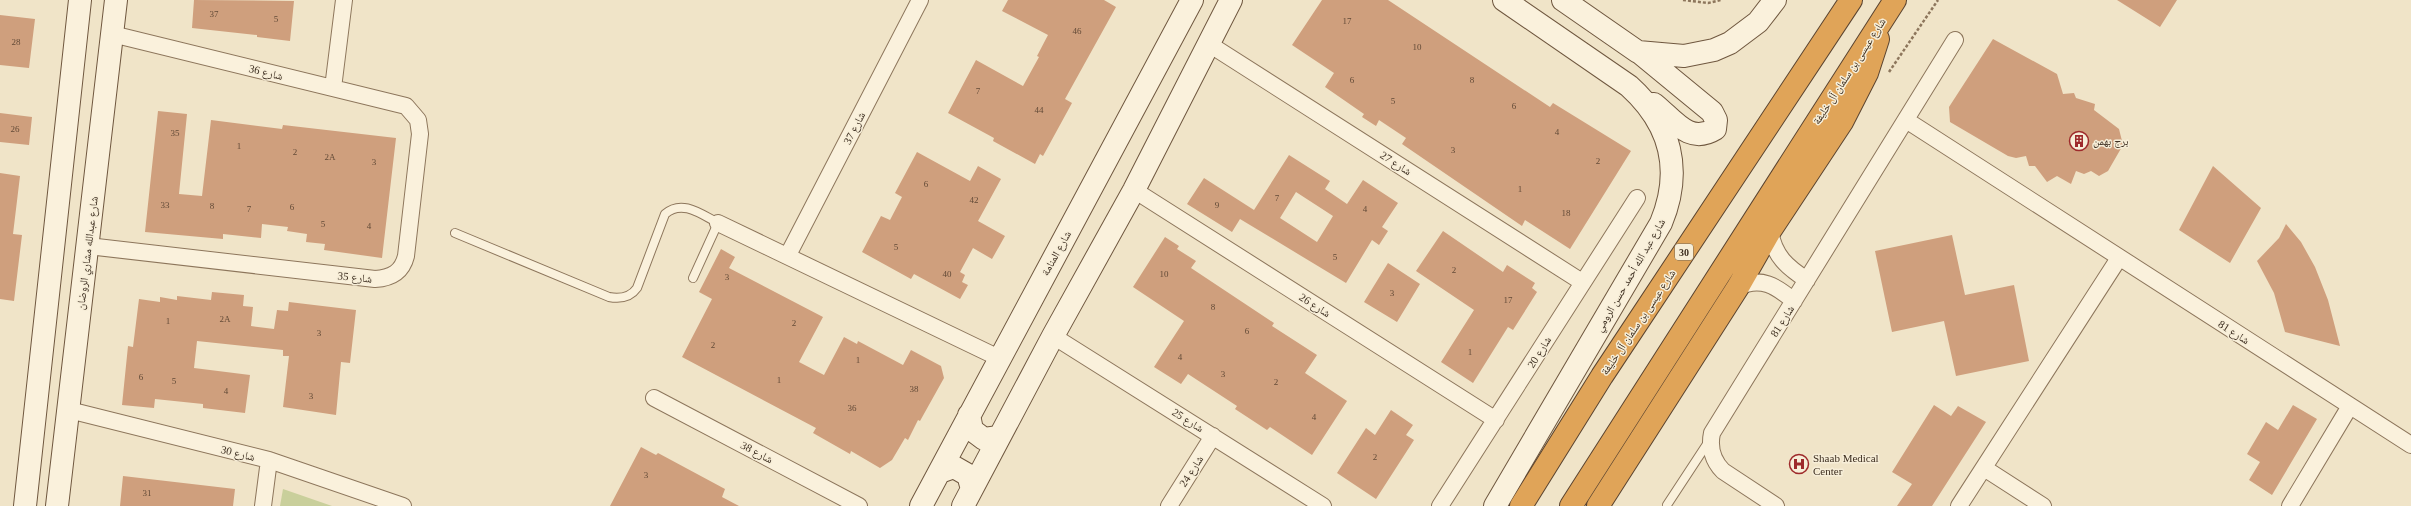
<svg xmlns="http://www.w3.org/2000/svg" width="2411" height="506" font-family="'Times New Roman','Noto Naskh Arabic',serif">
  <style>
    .green { fill: #c9cf9b }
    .building { fill: #cf9f7d; fill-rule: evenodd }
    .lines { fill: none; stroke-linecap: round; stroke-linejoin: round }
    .lane-casing { stroke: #8d765c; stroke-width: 10 }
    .street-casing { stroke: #8d765c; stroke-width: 18 }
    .secondary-casing { stroke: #6f573f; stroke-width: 24 }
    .highway-casing { stroke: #5b4430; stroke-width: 24 }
    .path { stroke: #8d765c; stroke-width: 2.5; stroke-dasharray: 3 2; stroke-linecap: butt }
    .lane { stroke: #faf1dc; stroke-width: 8 }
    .street { stroke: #faf1dc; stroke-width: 16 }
    .secondary { stroke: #faf1dc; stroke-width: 22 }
    .highway { stroke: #e0a458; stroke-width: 22 }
    .labels { text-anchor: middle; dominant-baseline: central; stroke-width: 3; stroke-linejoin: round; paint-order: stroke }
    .number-label { font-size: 9px; fill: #624a37 }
    .shield { fill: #f7eed8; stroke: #756857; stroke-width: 1 }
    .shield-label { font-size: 10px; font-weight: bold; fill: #3d2e20 }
    .street-label { font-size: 11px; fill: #3d2e20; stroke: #f7eed8 }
    .poi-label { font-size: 11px; fill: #3d2e20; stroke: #f7eed8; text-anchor: start }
  </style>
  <rect width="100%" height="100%" fill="#f0e4c8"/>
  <path class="green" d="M283 489 332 506H280Z"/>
  <path class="building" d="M194 0 294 1 290 41 257 37V35L192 28Z
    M1008 0H1104L1116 7 1065 99 1072 103 1043 156 1040 154 1035 164 993 141 994 138 948 113 976 60 1023 86 1039 57 1037 56 1048 35 1002 11Z
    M1322 0H1388L1550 107 1553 103 1631 151 1570 249 1525 220 1522 226 1402 144 1406 138 1379 120 1376 126 1362 117 1364 114 1325 87 1334 73 1292 45Z
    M2117 0H2177L2160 27Z
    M0 15 35 19 29 68 0 65Z
    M1993 39 2057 74 2063 94 2074 93 2076 98 2095 104 2094 110 2119 129 2123 145 2108 171 2099 176 2091 171 2084 174 2076 171 2071 184 2057 176 2047 182 2035 166H2029L2026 156 2016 158 2008 156 1950 122 1949 107Z
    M158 111 187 114 179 194 202 196 211 120 282 129 283 125 396 138 382 258 324 250 325 244 306 242 307 234 287 231 288 227 262 224 261 238 223 234V239L145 232Z
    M0 113 32 117 29 145 0 142Z
    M917 152 970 181 978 166 1001 179 978 221 1005 236 992 259 973 248 960 272 965 275 962 282 968 285 960 299 914 274 911 279 862 252 881 216 890 220 902 197 895 193Z
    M1289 155 1330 181 1325 189 1347 204 1363 180 1398 203 1382 227 1388 231 1379 245 1372 240 1346 283 1240 219 1232 232 1187 204 1204 178 1254 210ZM1296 192 1333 216 1317 242 1280 218Z
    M2213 166 2261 208 2230 263 2179 230Z
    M0 173 20 176 13 234 22 235 14 301 0 299Z
    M2286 224 2301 242 2315 267 2328 300 2340 346 2285 332 2274 293 2257 261 2279 238Z
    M1443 231 1503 272 1507 265 1535 283 1532 288 1537 292 1513 330 1508 327 1473 383 1441 362 1474 310 1416 271Z
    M1952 235 1965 295 2014 285 2029 361 1956 376 1944 321 1892 332 1875 251Z
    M1165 237 1179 246 1177 249 1196 261 1191 268 1274 323 1272 326 1317 355 1305 373 1347 401 1312 455 1270 427 1267 430 1235 409 1237 406 1188 374 1181 384 1154 367 1184 321 1133 287Z
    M721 249 735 257 729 268 823 317 799 362 824 375 844 337 857 344 858 341 903 365 911 350 941 366 944 378 920 421 918 420 908 440 905 438 892 460 880 468 851 451 850 454 813 433 816 428 682 357 712 299 699 292Z
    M1388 263 1420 284 1397 322 1364 302Z
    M212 292 244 295 243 306 253 307 251 326 274 329 277 310 288 311 289 302 356 310 350 363 341 362 336 415 283 407 289 356H283V350L197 341 194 368 250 375 245 413 203 408V404L155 399 154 408 122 405 128 346 133 347 139 299 160 302V297L177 300V296L211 300Z
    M1934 405 1951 416 1958 406 1986 422 1932 506H1897L1912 484 1892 472Z
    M2293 405 2317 419 2272 495 2249 480 2260 462 2247 454 2266 422 2278 430Z
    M1391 410 1413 425 1406 435 1414 440 1376 499 1337 473 1366 428 1375 435Z
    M641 447 656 455 658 453 725 489 722 497 739 506H610Z
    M123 476 235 489 233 506H120Z"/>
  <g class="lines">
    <g class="lane-casing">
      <path id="lane" d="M455 233 609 297C620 299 630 298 637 288L665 214C682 199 701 214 718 223L693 278
        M1667 505 1709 441"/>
    </g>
    <g class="street-casing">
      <path id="street" d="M1209 44 1582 282
        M333 88 344 0
        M1906 120 2411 445
        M1134 190 1496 420
        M718 223 999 358
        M1770 231C1774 256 1787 267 1807 280
        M88 246 375 279C392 278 402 272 406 256L420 134 418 120 406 106 112 34
        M788 255 920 0
        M1738 287C1761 276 1776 286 1794 301
        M1053 336 1323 506
        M654 398 859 506
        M69 410 269 460 403 506
        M1984 468 2043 506
        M263 506 269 460
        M1169 506 1213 436
        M1440 506 1637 198
        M1776 506 1723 471C1713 461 1709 447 1712 433L1955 40
        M1959 506 2119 258
        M2290 506 2350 406"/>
    </g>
    <g class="secondary-casing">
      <path id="secondary" d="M1563 0 1638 52 1684 56 1714 50 1730 43 1758 22 1775 0
        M1639 52 1712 112 1716 120 1715 129C1689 145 1674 120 1654 104
        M969 415 972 430 984 439 999 437
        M940 472 954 467 968 475 972 489
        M25 506 80 0
        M57 506 116 0
        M921 506 1192 0
        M963 506 1053 336 1134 190 1231 0
        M1495 506 1661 223C1683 170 1671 124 1629 86L1504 0"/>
    </g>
    <g class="highway-casing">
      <path id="highway" d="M1521 506 1602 376 1851 0
        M1571 506 1895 0
        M1598 506 1738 287 1770 231 1842 122 1867 73 1878 39"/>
    </g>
    <path class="path" d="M1683 0 1708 3 1721 0
      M1889 72 1938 0"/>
    <use href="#lane" class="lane"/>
    <use href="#street" class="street"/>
    <use href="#secondary" class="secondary"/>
    <use href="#highway" class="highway"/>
  </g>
  <defs>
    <g id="building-ring" transform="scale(1)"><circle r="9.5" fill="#f7eed8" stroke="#9e2a2b" stroke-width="1.5"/><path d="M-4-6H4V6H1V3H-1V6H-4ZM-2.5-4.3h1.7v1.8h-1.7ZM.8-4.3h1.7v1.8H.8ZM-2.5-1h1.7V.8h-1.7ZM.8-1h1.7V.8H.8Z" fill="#9e2a2b"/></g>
    <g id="hospital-ring" transform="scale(1)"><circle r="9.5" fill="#f7eed8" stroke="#9e2a2b" stroke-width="1.5"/><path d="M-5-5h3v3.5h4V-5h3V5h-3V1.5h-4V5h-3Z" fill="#9e2a2b"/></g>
  </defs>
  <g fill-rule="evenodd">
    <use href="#building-ring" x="2079" y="141"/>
    <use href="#hospital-ring" x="1799" y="464"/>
  </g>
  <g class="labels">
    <g class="number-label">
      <text x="214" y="14">37</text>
      <text x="276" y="19">5</text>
      <text x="1347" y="21">17</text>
      <text x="1077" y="31">46</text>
      <text x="16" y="42">28</text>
      <text x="1417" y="47">10</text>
      <text x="1352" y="80">6</text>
      <text x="1472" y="80">8</text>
      <text x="978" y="91">7</text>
      <text x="1393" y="101">5</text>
      <text x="1514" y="106">6</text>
      <text x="1039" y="110">44</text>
      <text x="15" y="129">26</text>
      <text x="1557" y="132">4</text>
      <text x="175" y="133">35</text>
      <text x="239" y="146">1</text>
      <text x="1453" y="150">3</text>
      <text x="295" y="152">2</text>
      <text x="330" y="157">2A</text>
      <text x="1598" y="161">2</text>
      <text x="374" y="162">3</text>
      <text x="926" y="184">6</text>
      <text x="1520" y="189">1</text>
      <text x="1277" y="198">7</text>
      <text x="974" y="200">42</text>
      <text x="165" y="205">33</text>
      <text x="1217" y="205">9</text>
      <text x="212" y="206">8</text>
      <text x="292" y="207">6</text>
      <text x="249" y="209">7</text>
      <text x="1365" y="209">4</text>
      <text x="1566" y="213">18</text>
      <text x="323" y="224">5</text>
      <text x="369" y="226">4</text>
      <text x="896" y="247">5</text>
      <text x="1335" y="257">5</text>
      <text x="1454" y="270">2</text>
      <text x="947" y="274">40</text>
      <text x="1164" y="274">10</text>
      <text x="727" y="277">3</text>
      <text x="1392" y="293">3</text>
      <text x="1508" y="300">17</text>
      <text x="1213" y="307">8</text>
      <text x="225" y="319">2A</text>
      <text x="168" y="321">1</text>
      <text x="794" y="323">2</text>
      <text x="1247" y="331">6</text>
      <text x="319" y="333">3</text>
      <text x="713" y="345">2</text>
      <text x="1470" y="352">1</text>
      <text x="1180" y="357">4</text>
      <text x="858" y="360">1</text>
      <text x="1223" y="374">3</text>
      <text x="141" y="377">6</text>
      <text x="779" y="380">1</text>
      <text x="174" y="381">5</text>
      <text x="1276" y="382">2</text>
      <text x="914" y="389">38</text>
      <text x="226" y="391">4</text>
      <text x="311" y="396">3</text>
      <text x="852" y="408">36</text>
      <text x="1314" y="417">4</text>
      <text x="1375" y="457">2</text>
      <text x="646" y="475">3</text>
      <text x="147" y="493">31</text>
    </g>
    <rect class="shield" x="1675" y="244" width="18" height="16" rx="3"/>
    <g class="shield-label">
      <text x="1684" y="252">30</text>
    </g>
    <g class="street-label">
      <text transform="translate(1849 71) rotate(-57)">شارع عيسى بن سلمان آل خليفة</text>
      <text transform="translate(266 72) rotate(14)">شارع 36</text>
      <text transform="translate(854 128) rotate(-63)">شارع 37</text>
      <text transform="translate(1396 163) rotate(33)">شارع 27</text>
      <text transform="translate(87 253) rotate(-83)">شارع عبدالله مشاري الروضان</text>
      <text transform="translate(1056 253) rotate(-61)">شارع المنامة</text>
      <text transform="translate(1630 275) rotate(-60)">شارع عبد الله أحمد حسن الرومي</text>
      <text transform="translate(355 277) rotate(6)">شارع 35</text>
      <text transform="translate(1315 305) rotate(33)">شارع 26</text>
      <text transform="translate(1782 321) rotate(-58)">شارع 81</text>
      <text transform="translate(1638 322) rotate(-56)">شارع عيسى بن سلمان آل خليفة</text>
      <text transform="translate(2234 332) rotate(33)">شارع 81</text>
      <text transform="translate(1539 352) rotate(-58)">شارع 20</text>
      <text transform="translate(1188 420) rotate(32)">شارع 25</text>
      <text transform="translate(757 452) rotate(28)">شارع 38</text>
      <text transform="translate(238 453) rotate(14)">شارع 30</text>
      <text transform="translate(1191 471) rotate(-57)">شارع 24</text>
    </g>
    <g class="poi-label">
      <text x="2093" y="141">برج بهمن</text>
      <text x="1813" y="458">Shaab Medical<tspan x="1813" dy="13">Center</tspan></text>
    </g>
  </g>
</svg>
